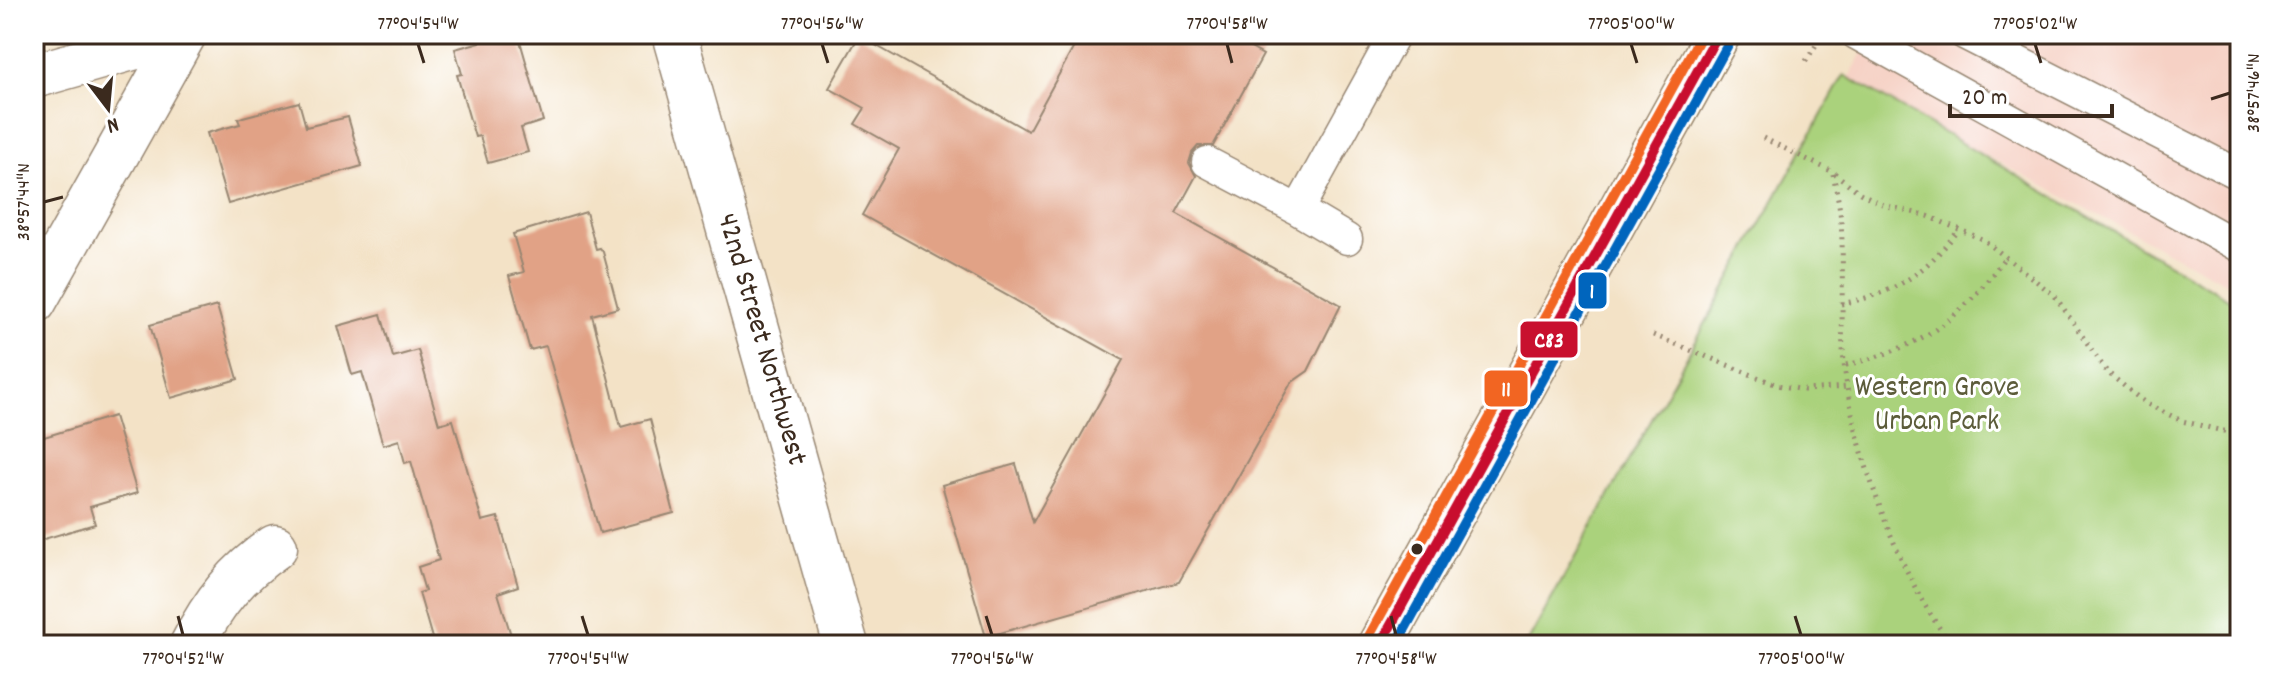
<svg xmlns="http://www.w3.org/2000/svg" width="2274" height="679" font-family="Dekko,sans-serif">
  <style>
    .built { fill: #f6d1c5 }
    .green { fill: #aad27c; stroke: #727e4d; stroke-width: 2 }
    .building { fill: #e1a286 }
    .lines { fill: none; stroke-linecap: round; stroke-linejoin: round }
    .lane-casing { stroke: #978672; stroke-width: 33 }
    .street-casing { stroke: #978672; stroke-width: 47 }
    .primary-casing { stroke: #978672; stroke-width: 47 }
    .path { stroke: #978672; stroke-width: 5; stroke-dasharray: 2 6; stroke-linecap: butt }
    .lane { stroke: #fff; stroke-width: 30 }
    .street { stroke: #fff; stroke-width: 44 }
    .primary { stroke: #f1c369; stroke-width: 44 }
    .bus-1-casing { stroke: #fff; stroke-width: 16 }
    .bus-2-casing { stroke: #fff; stroke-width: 16 }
    .bus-3-casing { stroke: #fff; stroke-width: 16 }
    .bus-1 { stroke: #c8102e; stroke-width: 10 }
    .bus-2 { stroke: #0065bd; stroke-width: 10 }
    .bus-3 { stroke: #f26522; stroke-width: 10 }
    .ticks { fill: none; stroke: #3b2a1e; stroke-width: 3 }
    .bus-dot { fill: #3b2a1e; stroke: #fff; stroke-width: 3 }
    .labels { text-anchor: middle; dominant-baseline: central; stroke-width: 6; stroke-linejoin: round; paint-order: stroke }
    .street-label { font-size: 30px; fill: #3b2a1e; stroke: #fff }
    .park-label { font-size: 30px; fill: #5c5c3a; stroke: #fff }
    .line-badge { stroke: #fff; stroke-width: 3 }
    .badge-label { font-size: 22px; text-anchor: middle; font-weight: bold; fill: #fff }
    .neatline { fill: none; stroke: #3b2a1e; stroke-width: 3 }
    .ticks-label { font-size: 20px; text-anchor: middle; fill: #3b2a1e }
  </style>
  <rect width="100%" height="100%" fill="#fff"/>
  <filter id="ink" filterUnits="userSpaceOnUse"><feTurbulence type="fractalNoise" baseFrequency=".0125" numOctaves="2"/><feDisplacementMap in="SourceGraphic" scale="16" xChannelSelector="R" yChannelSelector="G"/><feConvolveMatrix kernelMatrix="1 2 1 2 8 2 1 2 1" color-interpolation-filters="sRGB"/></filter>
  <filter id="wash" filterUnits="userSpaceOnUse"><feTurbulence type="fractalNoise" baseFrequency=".006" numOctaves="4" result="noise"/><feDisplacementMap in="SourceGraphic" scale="32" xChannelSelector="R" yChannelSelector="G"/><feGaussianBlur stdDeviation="1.8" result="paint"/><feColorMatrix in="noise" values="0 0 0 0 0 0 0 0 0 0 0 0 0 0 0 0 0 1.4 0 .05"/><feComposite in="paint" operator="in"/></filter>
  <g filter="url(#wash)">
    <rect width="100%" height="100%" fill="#f3e2c6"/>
    <path class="built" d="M1873 34H2240V290L1847 82Z"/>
    <path class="green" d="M1844 75 2240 305V645H1526Z"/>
    <g id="blocks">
      <path class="building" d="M509 34H518L543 121 521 128 528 152 488 163 480 136 475 137 457 75 462 74 455 49Z
        M1081 34H1226L1263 55 1213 146H1198L1192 153 1189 163 1196 176 1176 213 1341 305 1308 371 1291 383 1179 582 986 637 942 485 1016 464 1033 522 1123 360 862 215 899 149 855 124 865 108 829 88 859 36 1028 131Z
        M299 102 306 127 348 117 362 166 228 204 207 133 240 124 238 119 243 117Z
        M586 212 596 249 600 248 603 252 618 308 592 315 621 427 650 419 674 513 600 533 546 346 530 350 509 276 524 272 513 234Z
        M217 306 238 379 171 398 150 325Z
        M381 314 393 357 418 350 439 424 453 420 482 521 498 517 518 586 498 593 514 645H434L419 593 425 591 418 567 439 560 411 461 405 463 399 440 383 445 362 372 352 375 338 326Z
        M114 416 137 493 90 507 95 524 34 542V440Z"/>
    </g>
  </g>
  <g filter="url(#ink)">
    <use href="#blocks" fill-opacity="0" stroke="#978672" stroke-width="2"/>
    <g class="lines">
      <g class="lane-casing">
        <path id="lane" d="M1856 34 2240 247
          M1964 34 2240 175
          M1207 162 1298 210
          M1347 239 1298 210 1395 34"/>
      </g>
      <g class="street-casing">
        <path id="street" d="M674 34 846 645
          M34 76 181 34
          M34 302 184 34
          M192 645C213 603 237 573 275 547"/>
      </g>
      <g class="primary-casing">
        <path id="primary" d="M1380 645 1718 34"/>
      </g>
      <path class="path" d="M1806 61 1816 45
        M1763 138 1833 172 1860 193 1884 205 1928 216 1984 240 2055 296 2107 372 2145 403 2182 421 2223 431 2240 432
        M1833 174C1836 189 1840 206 1841 222 1845 276 1838 332 1847 387 1860 465 1902 583 1952 645
        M1841 304C1899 292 1922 275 1959 230
        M1653 335 1777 385 1804 390 1847 387
        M1846 365C1922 347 1960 321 2005 257"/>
      <use href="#lane" class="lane"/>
      <use href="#street" class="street"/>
      <use href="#primary" class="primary"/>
      <g class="bus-1-casing">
        <path id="bus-1" d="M1380 645 1718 34"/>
      </g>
      <g class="bus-2-casing">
        <path id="bus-2" d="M1396 645 1730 41"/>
      </g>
      <g class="bus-3-casing">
        <path id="bus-3" d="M1368 638 1702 34"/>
      </g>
      <use href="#bus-1" class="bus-1"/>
      <use href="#bus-2" class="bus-2"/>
      <use href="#bus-3" class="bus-3"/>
    </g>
  </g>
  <path class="ticks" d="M418 44 424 63M822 44 828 63M1227 44 1232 63M1631 44 1637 63M2035 44 2041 63M2211 99 2230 93M44 202 63 197M178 616 183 635M582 616 588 635M986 616 992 635M1391 616 1396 635M1795 616 1801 635"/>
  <circle class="bus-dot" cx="1417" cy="549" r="7"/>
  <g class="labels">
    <g class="street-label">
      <text transform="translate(760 340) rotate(74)">42nd Street Northwest</text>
    </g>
    <g class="park-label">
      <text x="1937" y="389">Western Grove<tspan x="1937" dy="34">Urban Park</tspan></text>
    </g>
  </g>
  <g class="line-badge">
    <rect x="1577" y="271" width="31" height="39" rx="8" fill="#0065bd"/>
    <rect x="1519" y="320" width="60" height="39" rx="8" fill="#c8102e"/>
    <rect x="1483" y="369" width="46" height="39" rx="8" fill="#f26522"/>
  </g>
  <g class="badge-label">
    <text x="1592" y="298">1</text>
    <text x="1549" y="347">C83</text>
    <text x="1506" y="396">11</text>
  </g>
  <rect width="2274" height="679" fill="none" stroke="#fff" stroke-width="88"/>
  <g transform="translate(108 108) rotate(164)" stroke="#ffffff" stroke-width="6" paint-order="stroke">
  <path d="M0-6L14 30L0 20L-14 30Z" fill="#3b2a1e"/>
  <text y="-12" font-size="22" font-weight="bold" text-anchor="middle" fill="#3b2a1e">N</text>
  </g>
  <path d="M1950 104v12h162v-12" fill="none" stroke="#3b2a1e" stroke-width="4"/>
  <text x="1962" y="104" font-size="24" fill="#3b2a1e" stroke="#ffffff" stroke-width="6" paint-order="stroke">20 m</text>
  <rect x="44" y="44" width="2186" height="591" class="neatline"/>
  <g class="ticks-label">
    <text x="418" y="29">77°04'54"W</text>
    <text x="822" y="29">77°04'56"W</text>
    <text x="1227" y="29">77°04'58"W</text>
    <text x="1631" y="29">77°05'00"W</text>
    <text x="2035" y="29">77°05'02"W</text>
    <text transform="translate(2252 93) rotate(-90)" y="7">38°57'46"N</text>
    <text transform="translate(22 202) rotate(-90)" y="7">38°57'44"N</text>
    <text x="183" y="664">77°04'52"W</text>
    <text x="588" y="664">77°04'54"W</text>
    <text x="992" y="664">77°04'56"W</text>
    <text x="1396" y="664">77°04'58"W</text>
    <text x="1801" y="664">77°05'00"W</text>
  </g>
</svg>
